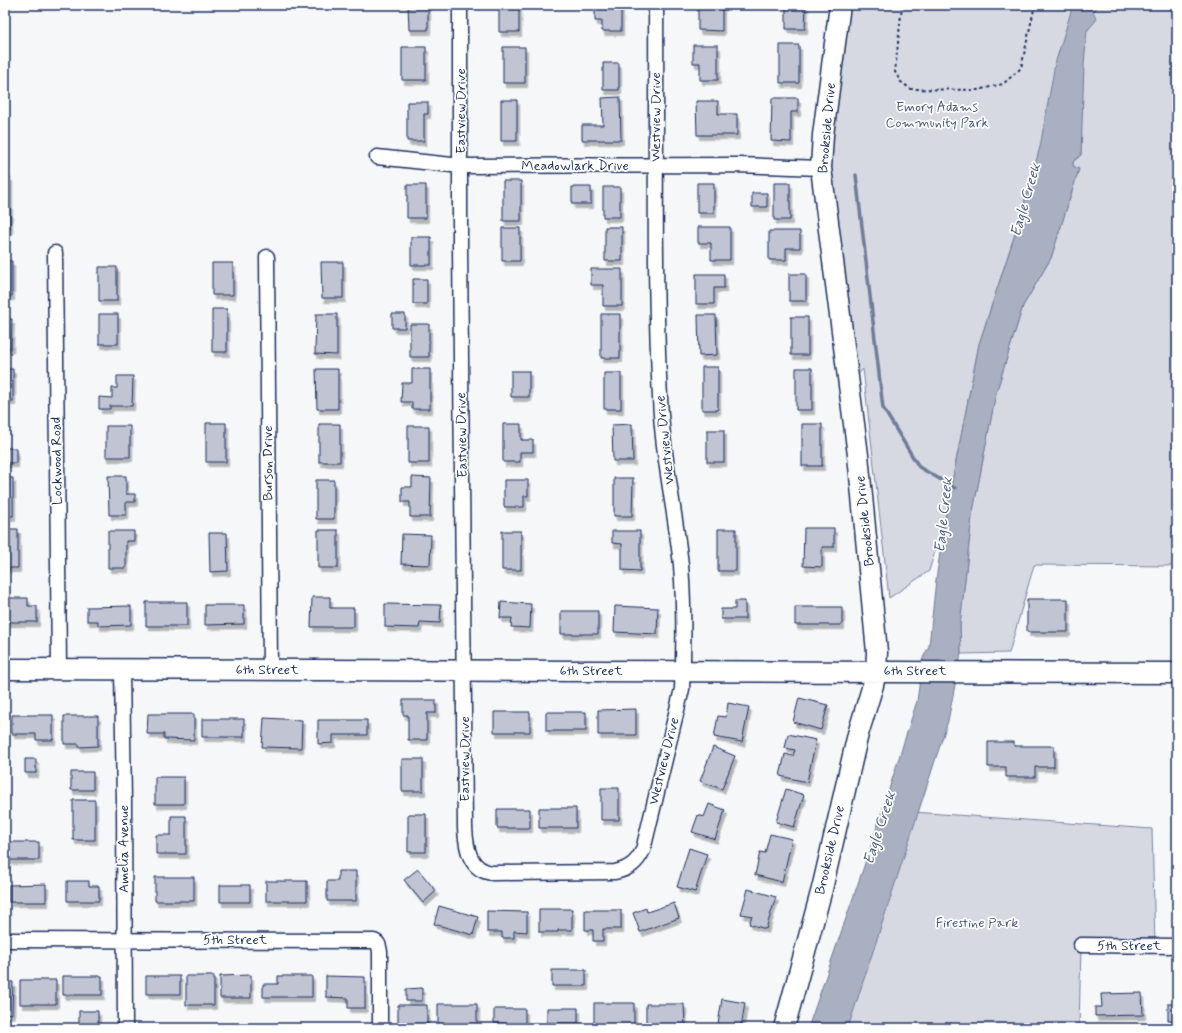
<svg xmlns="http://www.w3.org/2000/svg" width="1182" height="1033" font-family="Mynerve,sans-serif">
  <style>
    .green { fill: #d6d9e2; stroke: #7884a0 }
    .water { fill: #a9b0c1; stroke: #707c99 }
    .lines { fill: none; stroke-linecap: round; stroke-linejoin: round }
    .stream { stroke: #707c99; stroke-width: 3.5 }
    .building { fill: #c0c4d3; stroke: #1b2f5e; filter: url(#shadow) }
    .street-casing { stroke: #1b2f5e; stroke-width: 17 }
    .secondary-casing { stroke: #1b2f5e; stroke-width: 23 }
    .path { stroke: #1b2f5e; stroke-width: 2; stroke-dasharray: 3 3; stroke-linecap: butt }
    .street { stroke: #fff; stroke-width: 14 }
    .secondary { stroke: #fff; stroke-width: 20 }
    .labels { text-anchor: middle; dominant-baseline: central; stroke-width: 3.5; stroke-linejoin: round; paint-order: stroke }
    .park-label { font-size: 14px; fill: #4a5a7f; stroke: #fff }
    .street-label { font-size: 14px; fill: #1b2f5e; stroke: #fff }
    .water-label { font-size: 15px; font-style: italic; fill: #4d5c81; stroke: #fff }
  </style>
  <defs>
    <filter id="shadow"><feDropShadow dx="2.5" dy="4.5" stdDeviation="0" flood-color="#0004"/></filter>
  </defs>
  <rect width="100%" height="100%" fill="#f6f7f9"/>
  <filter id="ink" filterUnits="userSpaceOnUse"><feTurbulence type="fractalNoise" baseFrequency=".025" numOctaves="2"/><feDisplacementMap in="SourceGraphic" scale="8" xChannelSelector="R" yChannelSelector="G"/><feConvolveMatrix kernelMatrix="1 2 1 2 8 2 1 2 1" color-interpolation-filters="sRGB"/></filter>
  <g filter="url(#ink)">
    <path class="green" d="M840 5H1177V566L1034 565 1009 653 961 654 960 625 972 516 996 393 1023 306 1051 258 1079 169 1073 166V161L1081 155V116L1033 171 1019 222 979 344 945 518 929 571 889 598 863 369 849 385 821 168Z
      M899 811 1152 829 1155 946H1081L1079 1028H828Z"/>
    <path class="water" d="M1073 5H1099L1093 12 1097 19 1087 31 1084 64 1081 155 1073 162V166L1079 169 1051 258 1023 306 996 393 972 516 960 625 961 654 948 721 848 1028H808L871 846 917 701 923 658 929 646 936 580 945 518 979 344 1019 222 1040 147 1055 64Z"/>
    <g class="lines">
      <path class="stream" d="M856 175 883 408 919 467 955 488"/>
    </g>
    <path class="building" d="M398 5H428V30H409L408 5Z
      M499 5H519V32H499Z
      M595 5H621V31H602V21H595Z
      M698 5H722V31L698 30Z
      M786 5H806L805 29H786Z
      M693 45H718V80H700V63H693Z
      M780 45H799V83H780Z
      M402 47H426V80H402Z
      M503 47H525V83H503Z
      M603 63H619V90H603Z
      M620 97 621 140H582V125H603L602 98Z
      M772 98H798V112H791V142L771 141Z
      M501 100H517V141H501Z
      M696 101H718V114H737V135H697Z
      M407 102H428V114H424V141H407Z
      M5 177H10V230H5Z
      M503 181H521V221H503Z
      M697 183H714V213H697Z
      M774 183H790V220H774Z
      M407 185H426V218H407Z
      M572 187H591V204H572Z
      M603 187H620V217H603Z
      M752 193H767V207H752Z
      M605 227H622V261H605Z
      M698 227H730V260H711V243H698Z
      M502 228H520V261H502Z
      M769 231H800V248H786V260H769Z
      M411 237H431V265H411Z
      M5 261H12V296H5Z
      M321 262H343V298H322Z
      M212 263H233V295H212Z
      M99 267H117V301H99Z
      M591 269H622V306H603V285H591Z
      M696 274H724V288H714V304H696Z
      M789 274H806V301H789Z
      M413 279H427V304H413Z
      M212 309H227V352H212Z
      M99 314H118V344H99Z
      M316 314H337V355L315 354Z
      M392 314H405V328H392Z
      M601 314H620V358H601Z
      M698 315H716L717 355 699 356Z
      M791 317H808V355H791Z
      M5 319H12L11 348H5Z
      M410 324H429V357H410Z
      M702 367H718V410H702Z
      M796 368H812V410H796Z
      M5 369H13V401H5Z
      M316 369H338V409H317Z
      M412 369H430V409H412V402H401L402 383H412Z
      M511 371H529V397H511Z
      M604 373H621V409H604Z
      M117 376H133L132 406H110V409H99V397L112 398V388H117Z
      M206 423H226V462H206Z
      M319 424H340V462H319Z
      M503 424H521V440H533V452H520V462H503Z
      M632 424 633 461H613L612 425Z
      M802 424H822V466H802Z
      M106 426H130V457H106Z
      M408 426H429V463H408Z
      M707 430H724V462H707Z
      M5 448H16V463H5Z
      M108 476H126V494H135V502H126V515H109Z
      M412 477 431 478 430 517H410V502H402V487H412Z
      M5 478H13V516H5Z
      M614 478H633L632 516H614Z
      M316 480H334V519H316Z
      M504 480H528V496H524V507H504Z
      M804 528H834V547H822V567L803 566Z
      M5 529H18V568H5Z
      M718 529H736V571H718Z
      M318 530H338V568H318Z
      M108 531H134V541H126V568H108Z
      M502 531H521V570H502Z
      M612 531H640V571L622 570V544L612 543Z
      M209 533H227L228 571 210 572Z
      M402 534 431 535 430 565 401 564Z
      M312 597H330V608H354V627H311Z
      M5 598H28V606H37V622H5Z
      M1027 599H1068V632H1027Z
      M735 601H745V619H721V609H735Z
      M146 602H187V626H146Z
      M501 602 531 604 530 628 511 627 512 618H500Z
      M385 604 441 605 440 623 420 622 419 628 385 627Z
      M205 605H244V624L205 625Z
      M131 606V625L98 626V621H87V607Z
      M615 606 658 608 657 634 614 632Z
      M795 607H842V625H795Z
      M561 611H598V634H561Z
      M799 698 828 705 821 730 793 722Z
      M403 700H436V713H427V740H408V715H403Z
      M728 703 749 707 742 742 714 737 718 716 726 717Z
      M636 709V735H598V710Z
      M494 712H530V732H494Z
      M546 712H586V731H546Z
      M148 714H194V740L164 739V734H147Z
      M12 715H53V740H36V734H12Z
      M64 716H98V746L79 747V744H64Z
      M264 718 302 720 301 748 262 747Z
      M202 719H244V737H202Z
      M318 720H367V735H333V743L318 744Z
      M788 734 816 740 807 782 780 776 785 754 793 756 795 750 785 748Z
      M988 742H1014V746H1054V767H1035V777H1006V767H988Z
      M713 747 735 756 722 789 700 781Z
      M25 759H36V773H25Z
      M402 759H423V791H402Z
      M71 772H93V790H71Z
      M155 777H184V804H155Z
      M601 788H619V820H601Z
      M786 789 804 795 794 827 776 822Z
      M73 800H95V840H73Z
      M709 804 725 810 715 839 692 832 698 815 704 817Z
      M539 808H576V828H539Z
      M497 809H530V828H497Z
      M408 814H426V852H408Z
      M171 816H186V854H156V835H171Z
      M770 834 792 839 782 882 755 875 760 852 765 853Z
      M5 842H39V860H5Z
      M689 848 707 854 695 892 677 887Z
      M418 869 436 891 423 903 404 880Z
      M338 871H356V901H327V881H338Z
      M155 877H194V901H155Z
      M67 881H89V886H99V901H67Z
      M266 881H307V901H266Z
      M46 884V902H9V885Z
      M220 885H250V902H220Z
      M748 889 776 897 766 929 749 924 752 916 741 914Z
      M674 903 679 918 640 932 633 913 646 908 647 912Z
      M439 906 478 917 473 935 434 924Z
      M539 909H572V930H558V932H539Z
      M585 910H621V929H603V941H593V930H585Z
      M487 911 527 912V932L514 931V938H502V932H487Z
      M552 970H586V986H552Z
      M251 975V998H220V976Z
      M63 976H102V995H63Z
      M146 976H180V994H146Z
      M186 976H214V1005H186Z
      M278 976H312V997H263V984H278Z
      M326 976 365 977V1008H348V998L326 997Z
      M20 980H56V1004H20Z
      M5 982H13L12 1014 5 1013Z
      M422 988V1001H406V989Z
      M1142 993 1143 1015 1095 1016V1007H1102L1101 994Z
      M722 999 745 1003 741 1027 718 1024Z
      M594 1003H634V1027H594Z
      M1168 1003H1177V1020H1168Z
      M438 1004H477V1024H438Z
      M646 1004H684L685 1025H646Z
      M398 1005H427V1024H398Z
      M547 1008H578V1023H547Z
      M494 1009H525V1024L494 1023Z
      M79 1011H98V1028H79Z"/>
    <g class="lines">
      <g class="street-casing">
        <path id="street" d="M460 5V243L465 828C466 847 469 871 493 873L615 872C629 869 637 863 643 850L682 689C684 648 684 605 681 565 675 509 662 454 660 397 653 267 657 136 656 5
          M377 157 461 166 738 165 821 168
          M55 253 59 669
          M267 257 270 670
          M122 669 124 802 125 1028
          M5 940 374 941C379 943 379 946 380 952V1028
          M1081 945 1177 946"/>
      </g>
      <g class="secondary-casing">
        <path id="secondary" d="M5 669 1177 673
          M784 1028 822 889 858 734 873 685 876 671 877 652 858 455 821 168 823 135 840 5"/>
      </g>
      <path class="path" d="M902 5 895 72 901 82 911 89 977 90 1003 84 1021 68 1035 5"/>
      <use href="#street" class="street"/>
      <use href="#secondary" class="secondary"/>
    </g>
  </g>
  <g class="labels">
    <g class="park-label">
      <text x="937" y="107">Emory Adams<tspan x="937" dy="16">Community Park</tspan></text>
      <text x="977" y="923">Firestine Park</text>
    </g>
    <g class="street-label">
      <text transform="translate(461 111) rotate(-90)">Eastview Drive</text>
      <text transform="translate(656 117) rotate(-90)">Westview Drive</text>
      <text transform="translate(827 128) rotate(-85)">Brookside Drive</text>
      <text x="575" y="166">Meadowlark Drive</text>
      <text transform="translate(462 435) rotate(-91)">Eastview Drive</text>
      <text transform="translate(665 440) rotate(-96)">Westview Drive</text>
      <text transform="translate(57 461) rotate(-91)">Lockwood Road</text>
      <text transform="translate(268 463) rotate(-90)">Burson Drive</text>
      <text transform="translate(865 521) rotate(-96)">Brookside Drive</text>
      <text x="267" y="670">6th Street</text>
      <text x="591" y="671">6th Street</text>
      <text x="915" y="671">6th Street</text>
      <text transform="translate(465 759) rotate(-90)">Eastview Drive</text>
      <text transform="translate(664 761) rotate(-76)">Westview Drive</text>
      <text transform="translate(124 849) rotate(-90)">Amelia Avenue</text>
      <text transform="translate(830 850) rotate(-77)">Brookside Drive</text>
      <text x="235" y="940">5th Street</text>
      <text x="1129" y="946">5th Street</text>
    </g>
    <g class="water-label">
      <text transform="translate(1026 200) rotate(-74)">Eagle Creek</text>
      <text transform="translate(944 515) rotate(-84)">Eagle Creek</text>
      <text transform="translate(880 828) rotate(-72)">Eagle Creek</text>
    </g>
  </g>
  <rect width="1182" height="1033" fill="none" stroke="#fff" stroke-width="20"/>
  <rect x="10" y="10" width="1162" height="1013" fill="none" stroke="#1b2f5e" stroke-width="1.5" filter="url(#ink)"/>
</svg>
